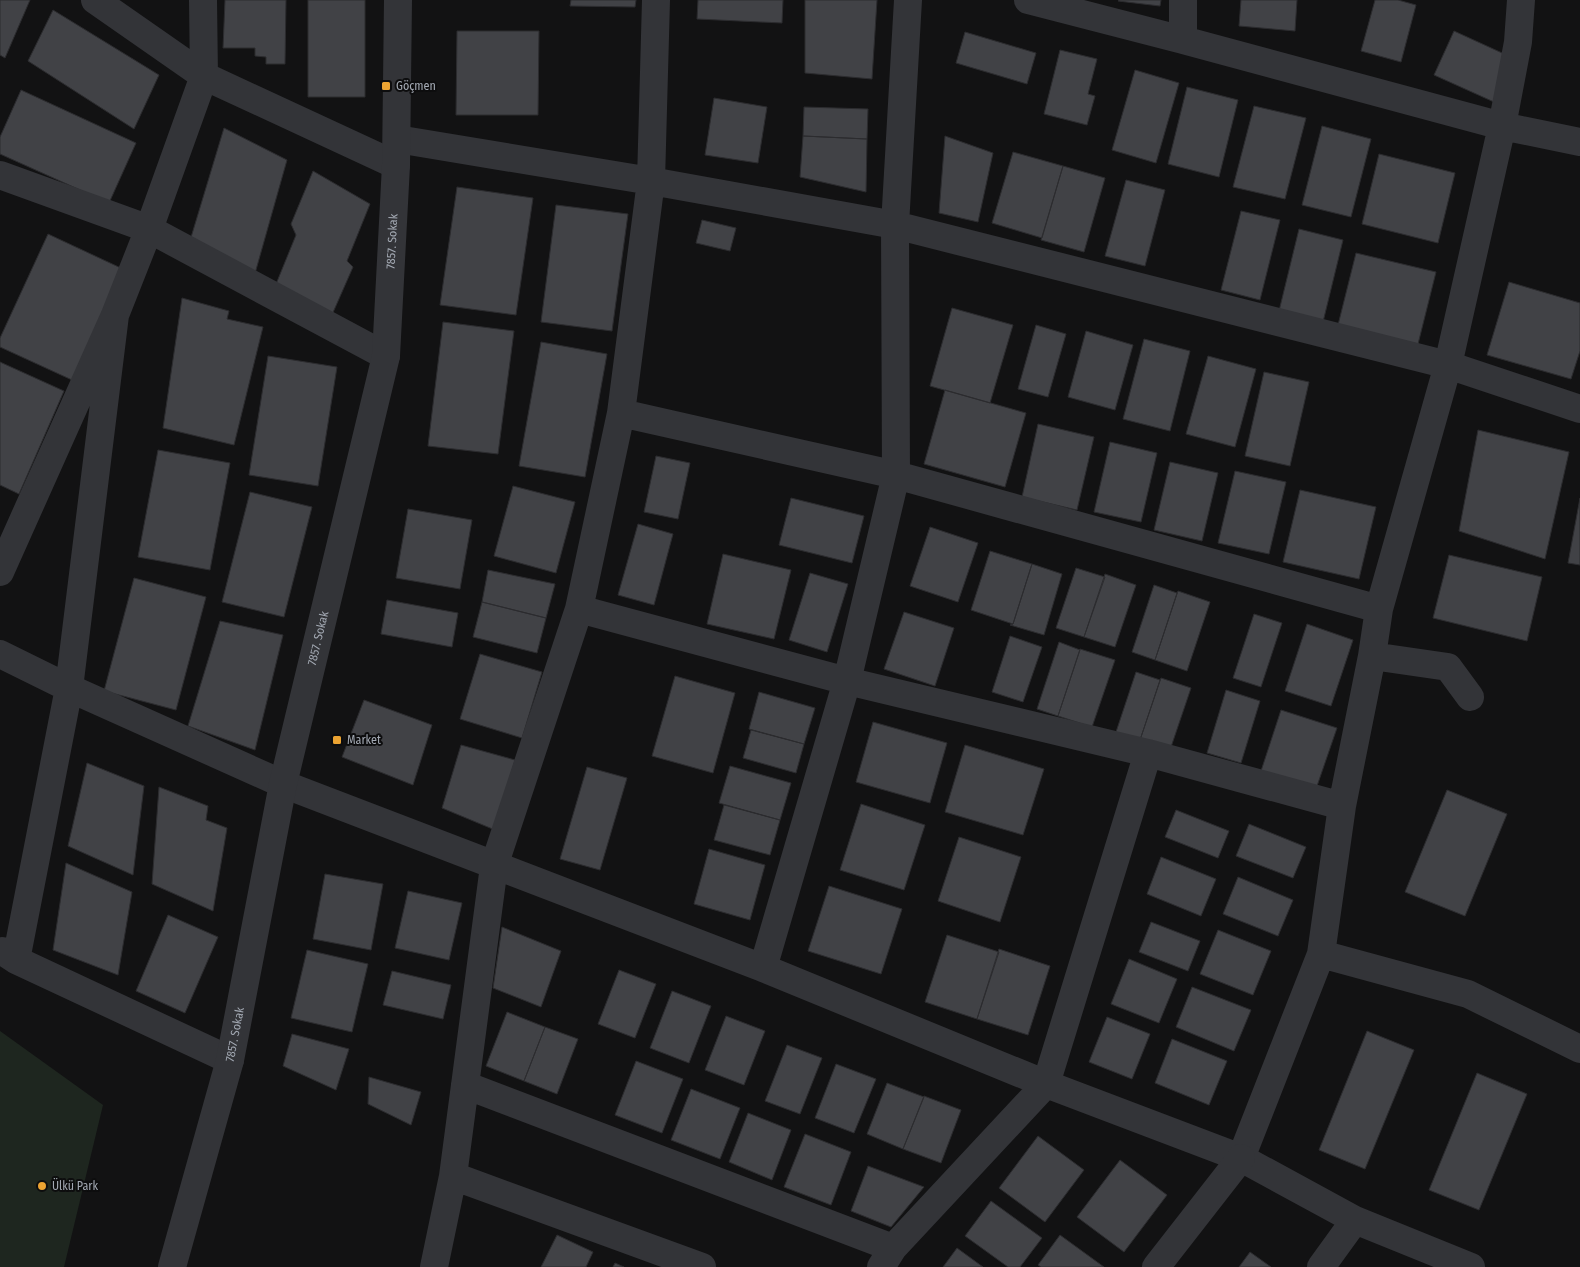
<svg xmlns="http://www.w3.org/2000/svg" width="1580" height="1267" font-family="'Fira Sans Condensed',sans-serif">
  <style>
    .green { fill: #1e261f }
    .building { fill: #414246; stroke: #2c2c2f }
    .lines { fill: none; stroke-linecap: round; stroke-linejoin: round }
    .minor { stroke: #333438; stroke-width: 28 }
    .tertiary { stroke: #333438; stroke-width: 28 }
    .poi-dot { fill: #eba332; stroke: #0d0d0e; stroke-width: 2 }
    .labels { text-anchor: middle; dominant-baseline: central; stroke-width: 4; stroke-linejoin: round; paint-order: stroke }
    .poi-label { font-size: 12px; fill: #a3a9b3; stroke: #0d0d0e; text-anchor: start }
    .street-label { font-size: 12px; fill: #a3a9b3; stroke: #0d0d0e }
  </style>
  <rect width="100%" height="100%" fill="#121213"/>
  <path class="green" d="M0 1031 103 1105 64 1267H0Z"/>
  <path class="building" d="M0 0H30L5 58 0 55Z
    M225 0H286L285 64H266V57L255 56V48H223Z
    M308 0H365V97H308Z
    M571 0H636L635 7 570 6Z
    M698 0H783L782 23 697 19Z
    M805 0H877L872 79 805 73Z
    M1119 0H1161L1160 6 1118 1Z
    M1241 0H1297L1295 31 1239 26Z
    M1375 0H1398L1416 5 1401 62 1361 51Z
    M53 10 159 75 134 129 28 61Z
    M457 31H539L538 115H456Z
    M1454 31 1513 58 1494 102 1434 75Z
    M965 32 1036 53 1027 84 956 63Z
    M1060 50 1097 59 1088 94 1095 96 1087 125 1044 114Z
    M1135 70 1179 83 1156 163 1112 150Z
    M1187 87 1238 100 1219 177 1168 164Z
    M21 90 136 143 109 203 0 154V137Z
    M714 98 767 107 758 163 705 155Z
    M1254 106 1306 118 1285 199 1233 187Z
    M804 107 868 109 867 139 803 136Z
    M1322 126 1371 139 1351 217 1302 205Z
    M224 128 287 160 254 277 189 244Z
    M803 136 867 139 866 192 800 177Z
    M945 136 993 153 978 222 939 213Z
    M1013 152 1063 166 1042 238 992 223Z
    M1379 154 1455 173 1438 243 1362 224Z
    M1063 166 1105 178 1084 252 1041 240Z
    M313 171 370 204 347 261 353 267 331 317 274 289 296 235 291 224Z
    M1126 180 1165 190 1145 266 1105 256Z
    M457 187 533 198 516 315 440 305Z
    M556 205 628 214 612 331 541 322Z
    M1241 211 1280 220 1260 300 1221 290Z
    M702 220 736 228 730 251 696 243Z
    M1299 229 1343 240 1323 322 1279 311Z
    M48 234 123 269 72 380 0 347V338Z
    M1356 253 1436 272 1418 344 1338 325Z
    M1509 282 1580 303V351L1571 379 1487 355Z
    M182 298 229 311 227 319 263 327 234 445 163 428Z
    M952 308 1013 325 990 403 930 386Z
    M443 322 514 331 498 454 428 446Z
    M1036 325 1066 334 1048 397 1018 389Z
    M1086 331 1133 345 1115 410 1068 397Z
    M1144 339 1190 351 1170 431 1123 419Z
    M541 342 607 354 585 477 519 466Z
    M268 356 337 367 318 486 249 475Z
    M1208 356 1256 369 1235 447 1186 434Z
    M0 362 64 391 19 494 0 485Z
    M1264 372 1309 382 1290 466 1245 456Z
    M945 390 1026 413 1005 487 924 464Z
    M1038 424 1094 437 1077 510 1022 497Z
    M1478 430 1569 452 1545 559 1459 531Z
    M1110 442 1157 453 1141 522 1094 512Z
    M158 450 230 463 210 570 138 557Z
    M656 456 690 463 678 519 644 512Z
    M1170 462 1218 473 1202 541 1154 530Z
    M1235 471 1286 482 1269 554 1218 543Z
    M513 486 575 502 556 573 494 556Z
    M1300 490 1376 507 1359 579 1283 562Z
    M250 492 312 507 284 617 222 602Z
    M791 498 864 516 852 563 779 545Z
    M1580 498V565L1568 563Z
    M408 509 472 520 460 589 396 578Z
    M638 524 673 534 654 605 618 595Z
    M930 527 978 543 958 602 910 586Z
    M990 551 1032 564 1013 624 971 610Z
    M723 554 791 570 774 639 707 624Z
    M1449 555 1542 577 1527 641 1433 618Z
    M1032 564 1062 574 1044 635 1010 625 1013 624Z
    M1076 568 1105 577 1084 637 1056 628Z
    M488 570 555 584 546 618 482 602Z
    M810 573 848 584 827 652 789 640Z
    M1105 574 1136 585 1115 647 1084 637Z
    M134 578 206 597 176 710 104 691Z
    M1154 585 1177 593 1155 660 1132 652Z
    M1178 591 1210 602 1187 671 1155 660Z
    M387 600 458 613 452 647 381 634Z
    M482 602 546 618 537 653 473 637Z
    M904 612 954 628 935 686 884 669Z
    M1254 614 1282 623 1261 687 1233 678Z
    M220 621 283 635 255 750 188 726Z
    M1307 624 1353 640 1331 706 1285 691Z
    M1010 636 1042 647 1023 702 992 692Z
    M1059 642 1080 650 1058 716 1037 709Z
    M1080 649 1115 660 1092 727 1058 716Z
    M480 654 542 672 522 738 460 719Z
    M1136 672 1160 680 1140 740 1116 732Z
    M675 676 735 693 713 773 652 756Z
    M1161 678 1191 688 1170 750 1140 740Z
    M1226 690 1260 701 1241 763 1207 753Z
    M759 692 815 708 804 744 749 729Z
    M364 700 432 725 413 785 342 757Z
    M1281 710 1337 728 1316 789 1261 771Z
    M873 722 947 743 930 803 856 782Z
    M751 730 804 744 796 773 743 758Z
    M461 745 515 760 495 830 442 808Z
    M965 745 1044 769 1023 835 945 812Z
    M87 763 144 786 133 875 68 846Z
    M730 766 791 783 780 820 719 803Z
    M587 767 627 778 600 870 560 859Z
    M159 787 208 806 206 820 227 828 213 911 152 884Z
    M1447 790 1507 814 1465 916 1405 892Z
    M861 804 925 825 904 890 840 870Z
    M724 805 780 820 770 855 714 840Z
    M1176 810 1229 831 1218 858 1165 837Z
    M1249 824 1306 847 1293 878 1236 856Z
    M959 837 1021 857 1000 922 938 901Z
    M709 849 765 865 750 920 694 904Z
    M1161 857 1216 879 1201 916 1147 894Z
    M66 863 132 892 118 975 53 950Z
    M325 874 383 884 371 950 313 939Z
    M1238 877 1293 900 1278 936 1223 914Z
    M829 886 902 909 881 974 808 951Z
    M408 891 462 903 449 960 395 948Z
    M168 915 218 937 185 1013 136 991Z
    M1151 922 1200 941 1188 971 1139 952Z
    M502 927 561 951 541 1007 493 988Z
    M1218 930 1271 951 1253 995 1200 974Z
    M947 935 999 952 977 1019 925 1002Z
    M999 949 1050 966 1028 1035 977 1019Z
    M307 950 368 964 352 1032 291 1018Z
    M1129 959 1177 979 1159 1023 1111 1004Z
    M619 970 656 984 635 1038 598 1024Z
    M392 971 451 985 443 1019 383 1005Z
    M1192 987 1251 1010 1234 1051 1176 1027Z
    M672 991 711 1006 689 1063 650 1048Z
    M507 1012 545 1027 524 1081 486 1066Z
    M726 1016 765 1031 744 1085 705 1070Z
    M1107 1017 1150 1034 1132 1079 1089 1062Z
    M545 1027 578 1039 557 1094 524 1081Z
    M1367 1031 1414 1050 1365 1169 1319 1150Z
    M292 1034 349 1049 336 1090 283 1066Z
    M1172 1039 1227 1061 1209 1105 1155 1083Z
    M787 1045 822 1058 800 1114 765 1101Z
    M636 1061 683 1079 662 1133 615 1115Z
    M836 1064 876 1079 854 1133 815 1118Z
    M1477 1073 1527 1094 1479 1210 1429 1190Z
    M369 1077 421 1092 411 1125 368 1104Z
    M887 1083 924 1097 903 1149 867 1134Z
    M691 1089 740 1108 720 1159 671 1140Z
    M924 1096 961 1110 941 1163 903 1149Z
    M748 1113 791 1130 772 1180 729 1162Z
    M805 1134 851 1152 831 1205 784 1187Z
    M1038 1136 1084 1170 1045 1222 999 1188Z
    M1120 1160 1167 1195 1124 1252 1077 1217Z
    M868 1166 924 1187 891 1227 851 1211Z
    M991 1201 1042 1238 1020 1267H1008L965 1236Z
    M557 1235 593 1252 586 1267H541Z
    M1060 1235 1104 1267H1041L1038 1265Z
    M957 1248 983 1267H943Z
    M1250 1252 1271 1267H1239Z
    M615 1263 624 1267H613Z"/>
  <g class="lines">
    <path class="minor" d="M95 0 204 76 396 165
      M656 0 651 181 621 413 579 609 494 866 453 1176 702 1267
      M1028 0 1183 40
      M1183 0V40L1502 126 1448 365 1379 609 1372 656 1342 806 1321 954 1241 1158
      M1521 0 1518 42 1502 126 1580 142
      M397 139 651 181 895 225 1448 365 1580 409
      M0 175 149 229 386 356
      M621 413 896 475 1379 609
      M0 572 115 315 149 229 204 76 203 0
      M579 609 847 681 1148 753 1342 806
      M0 654 69 688 283 784 763 968 1046 1084 1241 1158 1355 1220 1471 1267
      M1372 656 1448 667 1470 697
      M2 951 16 960 230 1060
      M1321 954 1468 994 1580 1049
      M16 960 69 688 115 315
      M763 968 847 681 896 475 895 225 908 0
      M465 1085 893 1248
      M434 1267 453 1176
      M881 1267 893 1248 1046 1084 1148 753
      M1321 1267 1355 1220"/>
    <g class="tertiary">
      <path id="s1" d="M172 1267 230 1060 283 784 386 356 396 165 398 0"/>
      <path d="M1156 1267 1241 1158"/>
    </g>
  </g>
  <g class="poi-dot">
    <rect x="381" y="81" width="10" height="10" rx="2.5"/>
    <rect x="332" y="735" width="10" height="10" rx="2.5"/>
    <circle cx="42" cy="1186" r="5"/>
  </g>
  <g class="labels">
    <g class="poi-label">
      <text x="396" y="86">Göçmen</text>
      <text x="347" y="740">Market</text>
      <text x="52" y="1186">Ülkü Park</text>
    </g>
    <g class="street-label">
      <text stroke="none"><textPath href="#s1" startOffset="1051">7857. Sokak</textPath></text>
      <text stroke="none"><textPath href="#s1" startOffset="646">7857. Sokak</textPath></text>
      <text stroke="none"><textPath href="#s1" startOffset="241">7857. Sokak</textPath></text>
    </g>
  </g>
</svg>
